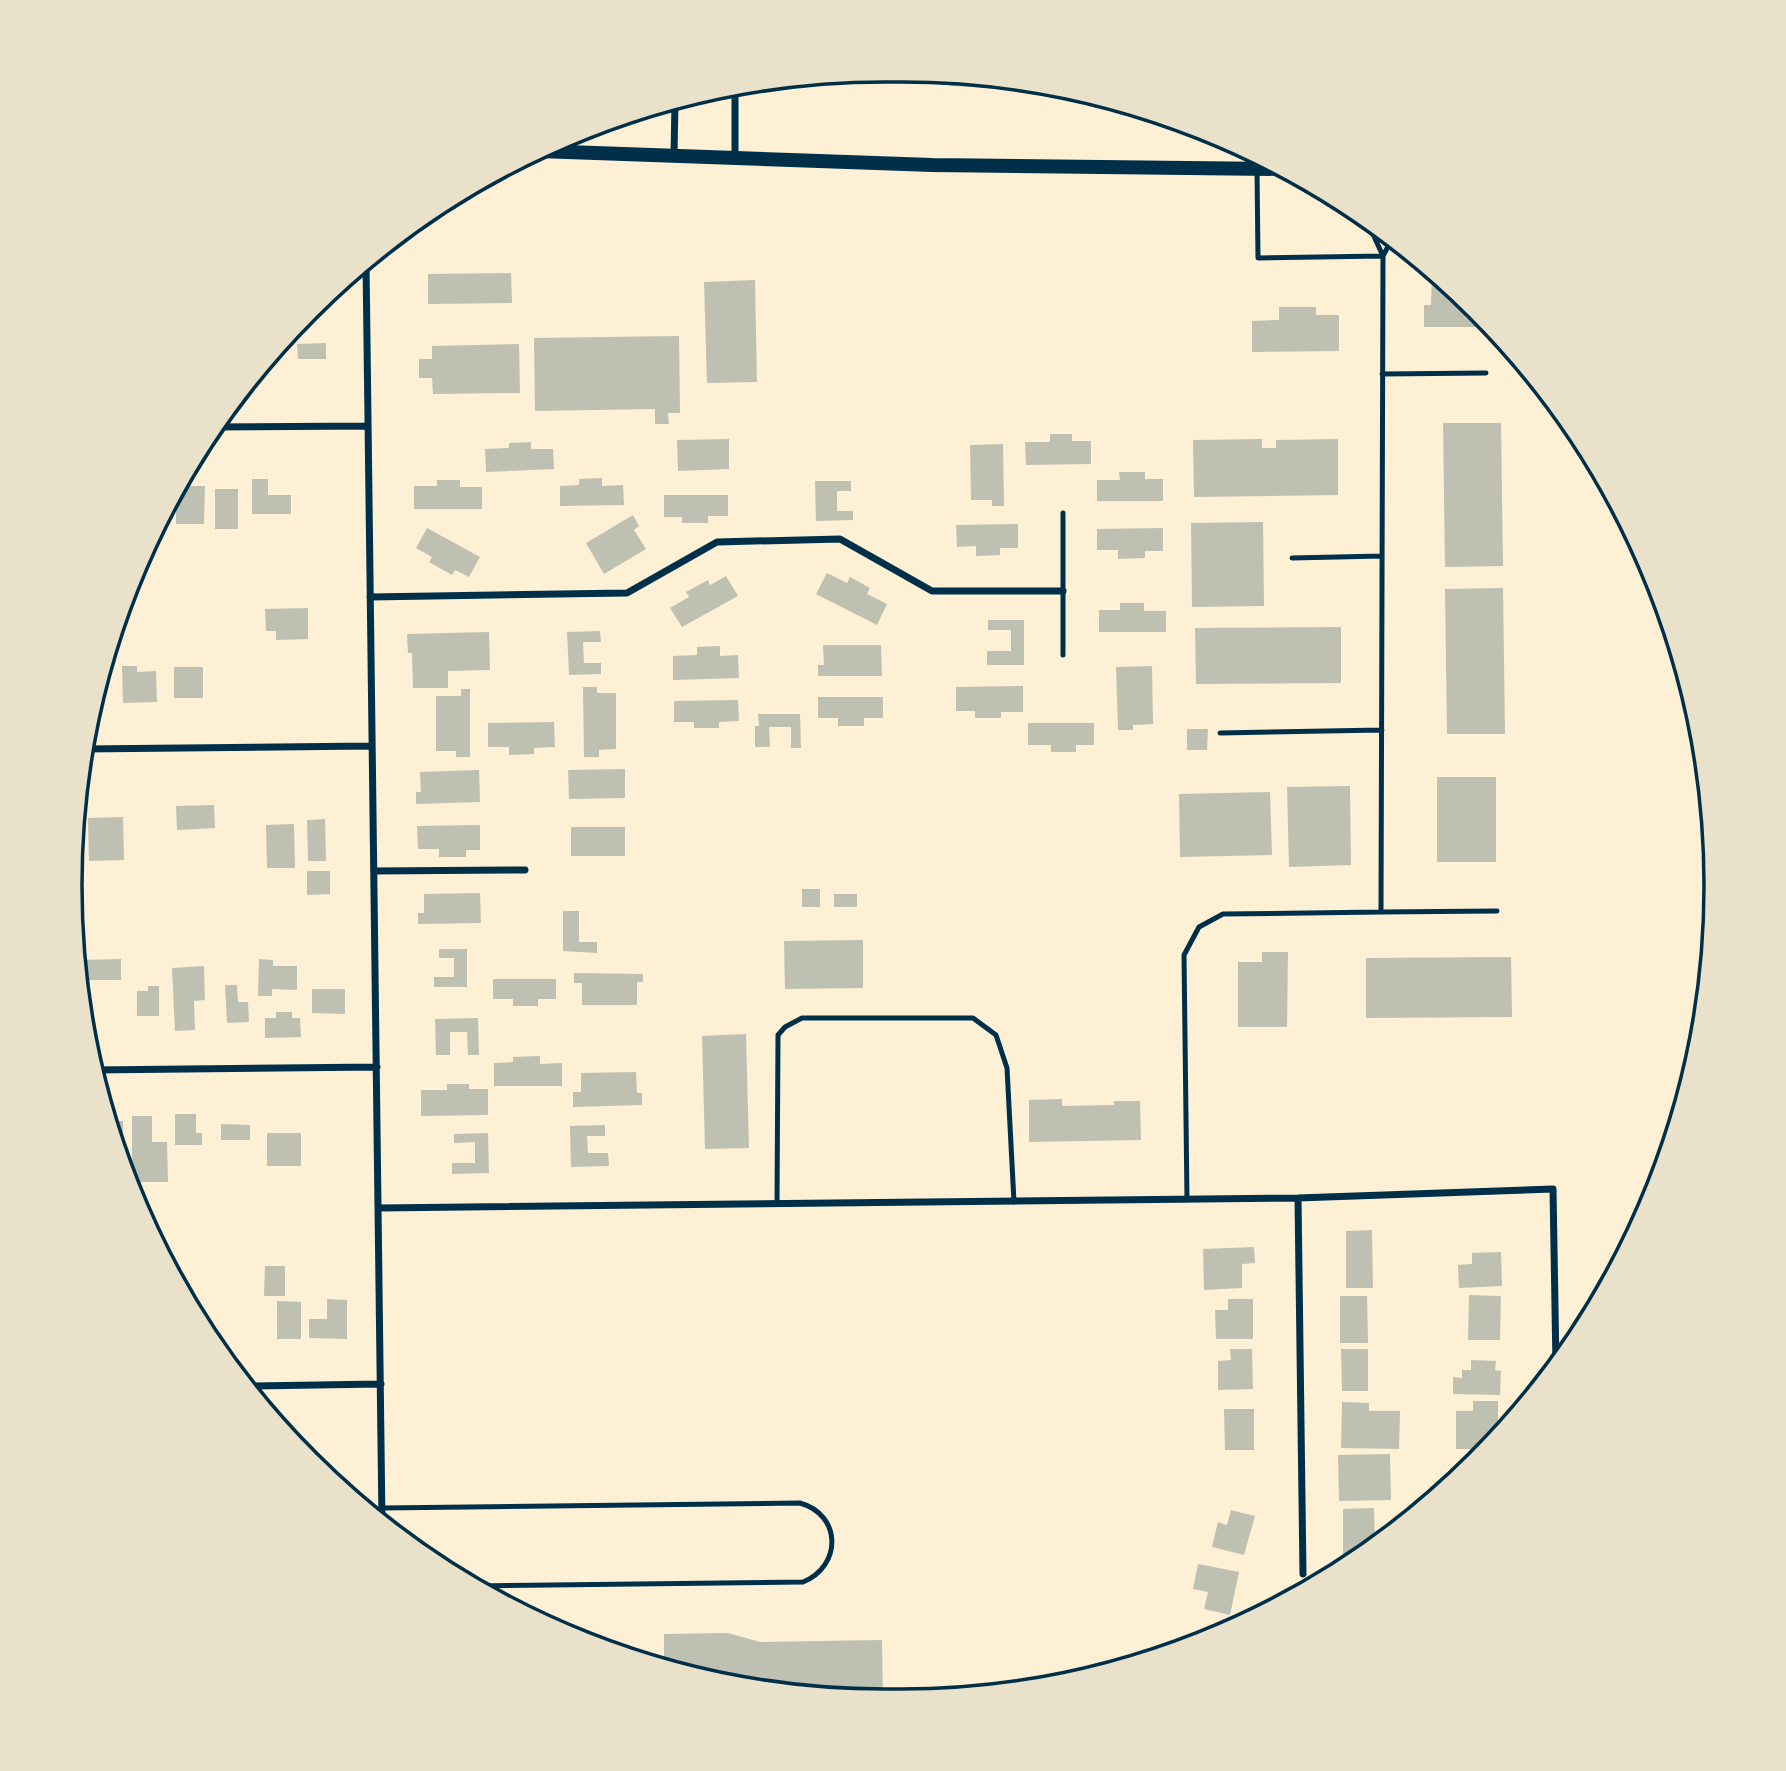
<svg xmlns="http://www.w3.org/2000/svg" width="1786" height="1771" font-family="Signika,sans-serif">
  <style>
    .building { fill: #bec0b2 }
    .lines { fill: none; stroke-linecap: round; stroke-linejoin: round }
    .service { stroke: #003049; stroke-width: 5 }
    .minor { stroke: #003049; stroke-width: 7 }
    .secondary { stroke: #003049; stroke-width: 14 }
    .rim { fill: none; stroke: #003049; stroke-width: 3.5 }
  </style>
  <rect width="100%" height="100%" fill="#fdf0d5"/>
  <path class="building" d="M950 76 995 80V88L950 86Z
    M1432 271 1477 309 1492 327H1424V305H1431Z
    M511 273 512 303 428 304V274Z
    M755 280 757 382 707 383 704 282Z
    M1279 307H1316V315H1339V351L1252 352V321L1279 320Z
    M679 336 680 413H668L669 424H655V409L535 411 534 338Z
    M326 343V359H298L297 344Z
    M519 344 520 393 433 394 432 378H419V359H432V346Z
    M1443 423H1501L1503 566 1445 567Z
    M1050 434H1072V441H1091V464L1026 465 1025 442H1050Z
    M729 439V469L678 471 677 440Z
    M1262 439V448H1276V440L1338 439V495L1194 497 1193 440Z
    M531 442V449H553L554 469 486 472 485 449 509 448V443Z
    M1003 444 1004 506H992V500H971L970 445Z
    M1119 472H1145V479H1163V501H1097V480H1120Z
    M602 478V486L623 485 624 505 560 506V486L579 485V479Z
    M252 479H268V495H291V514H252Z
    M437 480H460V487H482V509H414V486H437Z
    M815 481H851V491H837V511H853V520L816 521Z
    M179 486H205L204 524H176V491Z
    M215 489H238V529H215Z
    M664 495H728V516H708V523H682V517H664Z
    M633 515 639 526 634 530 646 549 604 574 586 543Z
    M1263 522 1264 606 1192 607 1191 523Z
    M1018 524V548H1000V555L976 556V546L957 547 956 525Z
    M427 528 480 557 469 577 455 570 452 575 429 562 432 557 416 548Z
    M1163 528V551H1145V558L1118 559V550H1097V529Z
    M827 573 847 583 850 577 870 588 867 594 887 604 877 625 816 594Z
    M726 576 738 596 682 627 670 608 689 597 686 592 708 580 710 585Z
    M1503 588 1505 734H1447L1445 589Z
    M1120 603H1144V611H1166V632H1099V610H1120Z
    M308 608V639L276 640V631H266L265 609Z
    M988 620H1024V665H987V651H1011V630H988Z
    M1341 627V683L1196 684 1195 628Z
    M600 631 601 642H583L584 663H601V674L569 675 567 632Z
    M489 632 490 670 448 671V688H413L412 653H408L407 634Z
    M823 645H881L882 676H818V665H824Z
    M720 646V656L738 655 739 678 673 680V656L697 655V647Z
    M122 666H137V672L156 671 157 702 123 703Z
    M1152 666 1153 724 1133 725V730H1118L1116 667Z
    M174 667H203V698H174Z
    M1023 686V712H1001V718H975V711H956V687Z
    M583 687H597V693H616V749L599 750V757H584Z
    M461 689H470V757H456V751H436V696H461Z
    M818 697H883V718H864V726H838V718H818Z
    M738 700 739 721 719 722V728H694V722H674V701Z
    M758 714H800L801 748H791V727H769L770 747H755V726H759Z
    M554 722 555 747 534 748V754L509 755V747H488V723Z
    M1028 723H1094V745H1076V752H1051V745H1028Z
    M1187 729H1208L1207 750H1187Z
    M625 769V798L569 799 568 770Z
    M479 770 480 802 416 804V792H421L420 772Z
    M1437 777H1496V862H1437Z
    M1350 786 1351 865 1289 867 1287 787Z
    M1270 792 1272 855 1180 857 1179 794Z
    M214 805 215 828 177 830 176 806Z
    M123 817 124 860 89 861 88 818Z
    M325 819 326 861H308L307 820Z
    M294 824 295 868H267L266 825Z
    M480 825V850H466V857H439V849H418L417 826Z
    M571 827H625V856H571Z
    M307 871H330V894L307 895Z
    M802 889H820V907H802Z
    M480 893 481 923 418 924V913H424V894Z
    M834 894H857V907H834Z
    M563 911H579V942H597V953L563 951Z
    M863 940V988L785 989 784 941Z
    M439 949H467V987H434V977H454V958H439Z
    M1262 952H1288L1287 1027H1238V962H1262Z
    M1511 957 1512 1017 1366 1018V958Z
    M121 959V980H79V960Z
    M259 959 273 960V966H297V990L272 989V996H258Z
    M204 966 205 1000 194 1001 195 1030 175 1031 172 968Z
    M574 973 643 974V982H637V1005H582V983H574Z
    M493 979H556V999H538V1006H513V999H493Z
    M225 985H237L238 1002H248L249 1022 227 1023Z
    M148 986H159V1016H137V991H148Z
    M312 989H345V1014L312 1013Z
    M276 1012H292V1018H300L301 1037 265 1038V1018H276Z
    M478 1018 479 1055H468L467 1032H450V1055H436L435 1019Z
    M746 1034 749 1148 705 1149 702 1036Z
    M540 1056V1064L562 1063V1086H494V1063L513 1062V1057Z
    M636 1072 637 1093H642V1105L573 1107V1092H581V1073Z
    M447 1084H469V1089H488V1115L421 1116V1090H447Z
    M1062 1099V1106L1114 1105V1101H1140L1141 1140 1029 1142V1100Z
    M175 1114H196V1133H202V1145H175Z
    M132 1116H152V1142H167L168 1182H132Z
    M109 1121H123V1145H116Z
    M221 1124 250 1125V1140H221Z
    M605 1125V1136H587L588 1153H608L609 1166 571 1167 570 1126Z
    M267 1133H301V1166H267Z
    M488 1133 489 1173 452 1174V1163H475V1142L454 1143V1134Z
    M1372 1230 1373 1288H1346V1231Z
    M1254 1247 1255 1263 1242 1264V1288L1204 1290 1203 1249Z
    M1501 1252 1502 1286 1459 1288 1458 1265 1472 1264V1253Z
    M265 1266H285V1296H264Z
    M1469 1295 1501 1296 1500 1340H1468Z
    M1340 1296H1367L1368 1343H1340Z
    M327 1299 347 1300V1339L309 1338V1319H327Z
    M1228 1299H1253V1339H1216L1215 1310H1228Z
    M277 1301 301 1302V1339H277Z
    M1230 1349H1252L1253 1389 1218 1390V1361L1231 1360Z
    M1341 1349H1368V1391H1342Z
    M1471 1360 1496 1361 1495 1370 1501 1371 1500 1395 1453 1394V1377L1462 1378V1370H1471Z
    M1473 1401H1498V1422H1510L1488 1449H1456V1411H1473Z
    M1342 1402 1369 1403V1411H1400L1399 1449 1341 1448Z
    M1224 1409H1254V1450H1225Z
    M1390 1454 1391 1500 1339 1501 1338 1455Z
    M1374 1508 1375 1546 1365 1554H1343V1509Z
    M1231 1510 1255 1516 1244 1555 1212 1547 1218 1522 1227 1525Z
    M1198 1564 1239 1572 1230 1615 1204 1609 1208 1592 1193 1589Z
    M728 1633 760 1642 882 1640 883 1699 727 1685 664 1667V1634Z"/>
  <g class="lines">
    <path class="service" d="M1257 169 1258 258 1383 256
      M1383 256 1392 239
      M1382 374 1486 373
      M1063 513V655
      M1292 558 1382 556
      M1220 733 1382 730
      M1381 912 1497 911
      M1187 1200 1184 955 1199 927 1223 914 1381 912 1383 256 1372 232V222
      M777 1204 778 1035 785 1027 802 1018H973L996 1035 1007 1068 1014 1202
      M382 1508 800 1503C842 1515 842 1566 803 1582L474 1586"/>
    <path class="minor" d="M674 155 675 101
      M735 157V85
      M366 262 382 1522
      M212 427 367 426
      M370 597 627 593 717 542 840 539 932 591H1063
      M83 749 371 746
      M374 871 525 870
      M93 1070 377 1067
      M1298 1198 1303 1574
      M379 1208 1298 1198 1553 1189 1556 1366
      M246 1386 381 1384"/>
    <path class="secondary" d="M539 151 932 165 1281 169"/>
  </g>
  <path d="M0 0H1786V1771H0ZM885 82H901A803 803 0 0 1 1704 885V886A803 803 0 0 1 901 1689H885A803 803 0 0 1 82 886V885A803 803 0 0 1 885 82Z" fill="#e9e1ca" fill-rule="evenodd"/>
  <path class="rim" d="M885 82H901A803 803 0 0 1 1704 885V886A803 803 0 0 1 901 1689H885A803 803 0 0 1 82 886V885A803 803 0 0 1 885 82Z"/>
</svg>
